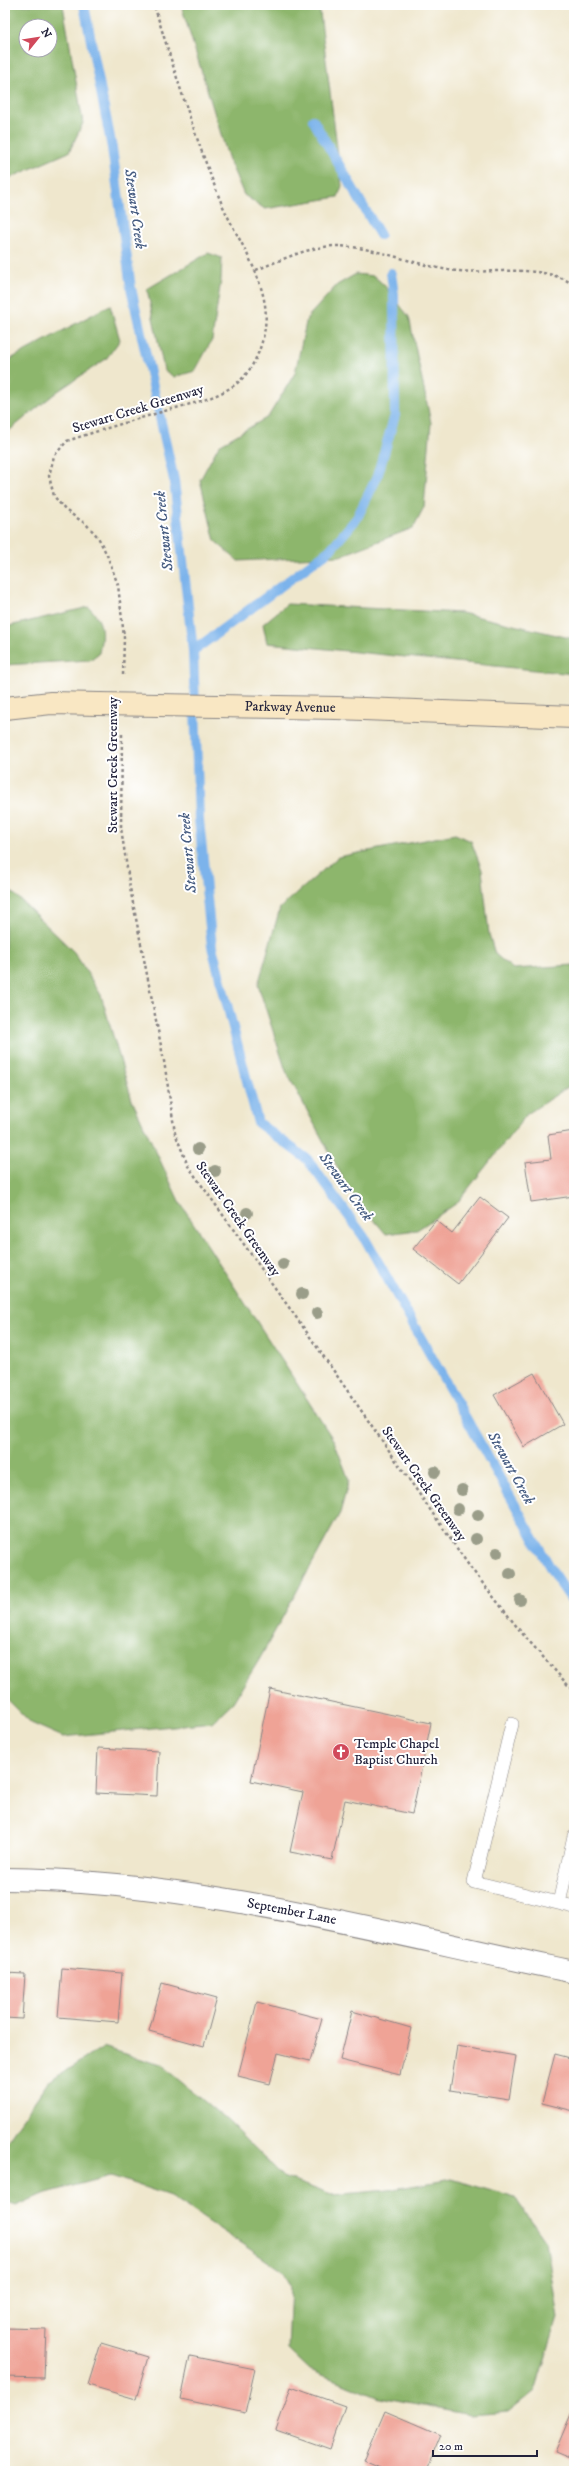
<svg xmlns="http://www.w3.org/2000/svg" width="579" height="2476" font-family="'IM FELL DW Pica',serif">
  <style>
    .forest { fill: #8db66c; stroke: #586c54; fill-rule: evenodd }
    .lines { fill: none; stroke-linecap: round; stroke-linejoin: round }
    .stream { stroke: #7cb3eb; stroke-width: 10 }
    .building { fill: #efa396 }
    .lane-casing { stroke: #888484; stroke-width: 14 }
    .street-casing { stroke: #888484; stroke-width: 24 }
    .secondary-casing { stroke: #888484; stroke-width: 24 }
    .path { stroke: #888484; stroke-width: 2.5; stroke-dasharray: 3 3; stroke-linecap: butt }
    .lane { stroke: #fff; stroke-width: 13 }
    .street { stroke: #fff; stroke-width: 22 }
    .secondary { stroke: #f9e7c3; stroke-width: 22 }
    .secondary-bridge-casing { stroke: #888484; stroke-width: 24; stroke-linecap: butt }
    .secondary-bridge { stroke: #f9e7c3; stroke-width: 22 }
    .tree { fill: #9a9d89 }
    .labels { text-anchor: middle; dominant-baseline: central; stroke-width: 4; stroke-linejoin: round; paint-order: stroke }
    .street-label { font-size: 14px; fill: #22223b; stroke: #fff }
    .poi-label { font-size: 14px; fill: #22223b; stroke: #fff; text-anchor: start }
    .water-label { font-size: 15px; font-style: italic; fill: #465c81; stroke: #fff }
  </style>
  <rect width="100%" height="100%" fill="#fff"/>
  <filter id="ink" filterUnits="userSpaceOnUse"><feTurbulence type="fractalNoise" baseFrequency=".025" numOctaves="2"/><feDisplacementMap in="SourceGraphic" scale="8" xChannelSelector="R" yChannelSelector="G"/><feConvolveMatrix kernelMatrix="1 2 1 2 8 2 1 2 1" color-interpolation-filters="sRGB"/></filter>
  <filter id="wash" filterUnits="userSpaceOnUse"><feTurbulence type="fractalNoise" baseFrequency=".012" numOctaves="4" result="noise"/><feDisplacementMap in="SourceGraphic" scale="16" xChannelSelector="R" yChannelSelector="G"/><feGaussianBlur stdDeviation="0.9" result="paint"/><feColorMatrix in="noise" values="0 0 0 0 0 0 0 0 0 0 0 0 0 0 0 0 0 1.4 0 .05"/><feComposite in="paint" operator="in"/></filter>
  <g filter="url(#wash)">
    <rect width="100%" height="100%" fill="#efe7cd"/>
    <path class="forest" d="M5 5H63L83 123 69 152 5 180ZM26 26H50V50H26Z
      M181 5H319L342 186 338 197 265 209 244 195 229 160Z
      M208 253 222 258 221 280 212 340 195 371 174 377 164 370 147 289Z
      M356 274 374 276 385 286 409 317 431 423 424 507 413 528 340 556 238 561 215 541 200 480 219 445 268 417 295 373 307 318 337 285Z
      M110 305 120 340 106 359 58 391 5 434V362Z
      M287 604 462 613 574 639V674L267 643 263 624Z
      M89 607C104 623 103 632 99 653L90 660 5 665V627Z
      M455 834 471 841 482 870 489 934 495 954 513 969 574 965V1083L527 1114 457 1203 417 1230 386 1234 351 1193 286 1071 258 985 280 908 338 857Z
      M5 885 74 952 101 995 132 1100 179 1201 334 1441 349 1480 340 1513 259 1660 233 1702 212 1722 63 1737 31 1723 5 1697Z
      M103 2047 161 2065 229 2122 285 2178 332 2195 388 2190 452 2179 515 2198 546 2242 558 2318 535 2391 509 2412 470 2415 380 2398 310 2370 288 2349 291 2286 284 2272 170 2196 111 2176 43 2194 16 2206 5 2202V2144L48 2082Z"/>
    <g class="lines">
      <path class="stream" d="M84 5 112 148 131 288 174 480 193 651 199 820 212 947 258 1123 307 1159 364 1237 555 1576 574 1603
        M313 120 380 235
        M193 651 330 550 357 518 377 477 395 415 394 295 391 273"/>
    </g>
    <g id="blocks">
      <path class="building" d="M574 1131V1196L531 1202 525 1162 551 1159 548 1135Z
        M480 1197 508 1218 458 1284 413 1249 436 1220 452 1233Z
        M534 1373 563 1424 524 1447 494 1395Z
        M270 1689 431 1723 412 1814 345 1800 332 1860 290 1852 303 1792 251 1781Z
        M98 1748 159 1751 157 1796 96 1793Z
        M62 1968 122 1973 118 2022 58 2017Z
        M5 1973 25 1974 22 2019 5 2018Z
        M162 1983 217 1998 204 2046 149 2031Z
        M257 2002 322 2019 310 2061 278 2053 270 2084 238 2076Z
        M352 2011 411 2028 400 2075 340 2060Z
        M457 2046 516 2056 509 2099 450 2090Z
        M555 2054 574 2059V2111L542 2103Z
        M5 2328 46 2329 44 2378 5 2377Z
        M101 2343 148 2357 136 2399 88 2385Z
        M190 2356 255 2369 245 2413 181 2399Z
        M291 2387 345 2406 330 2449 276 2430Z
        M574 2407V2460L555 2452Z
        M385 2411 441 2435 426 2471H389L364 2460Z"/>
    </g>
  </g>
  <g filter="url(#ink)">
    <use href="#blocks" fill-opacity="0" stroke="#888484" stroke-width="1"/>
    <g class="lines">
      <g class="lane-casing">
        <path id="lane" d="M512 1724 474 1882 574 1907
          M559 1903 574 1836"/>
      </g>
      <g class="street-casing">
        <g id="street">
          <path id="s1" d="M5 1879C199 1880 385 1933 574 1972"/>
        </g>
      </g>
      <g class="secondary-casing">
        <path id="secondary" d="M5 708 51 703 99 704
          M337 708 574 717"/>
      </g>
      <path class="path" d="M256 270C282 260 309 246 337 246 377 247 411 264 449 270 488 276 539 261 574 285
        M123 675 124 637 118 585 107 555 98 537 86 524 65 510 54 496 49 476 54 456 67 441C100 430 134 420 168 410 190 404 214 399 233 386 257 371 269 331 265 305 259 267 236 237 221 202 195 138 175 72 154 5
        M122 734 121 828 130 888 164 1061 175 1133 188 1166 308 1334 470 1567 521 1632 574 1692"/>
      <use href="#lane" class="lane"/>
      <use href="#street" class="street"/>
      <use href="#secondary" class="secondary"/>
      <g class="secondary-bridge-casing">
        <g id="secondary-bridge">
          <path id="s2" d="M99 704 337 708"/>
        </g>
      </g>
      <use href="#secondary-bridge" class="secondary-bridge"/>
    </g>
    <g class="tree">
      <circle cx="198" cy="1149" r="6"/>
      <circle cx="215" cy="1171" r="6"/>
      <circle cx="247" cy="1213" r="6"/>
      <circle cx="283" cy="1264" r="6"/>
      <circle cx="302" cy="1294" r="6"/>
      <circle cx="317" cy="1313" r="6"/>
      <circle cx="435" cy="1472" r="6"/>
      <circle cx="462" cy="1490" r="6"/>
      <circle cx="458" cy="1509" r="6"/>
      <circle cx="478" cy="1515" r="6"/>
      <circle cx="476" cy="1539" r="6"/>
      <circle cx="497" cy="1553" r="6"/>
      <circle cx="510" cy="1574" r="6"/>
      <circle cx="520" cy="1600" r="6"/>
    </g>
  </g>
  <defs>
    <g id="church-disc" transform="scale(0.9)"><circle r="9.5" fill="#d1495b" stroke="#fff"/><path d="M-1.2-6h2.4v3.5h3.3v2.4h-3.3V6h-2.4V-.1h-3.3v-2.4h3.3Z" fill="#fff"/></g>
  </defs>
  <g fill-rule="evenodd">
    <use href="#church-disc" x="341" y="1752"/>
  </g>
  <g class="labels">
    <g class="street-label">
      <text transform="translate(138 409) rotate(-17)">Stewart Creek Greenway</text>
      <text stroke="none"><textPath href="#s2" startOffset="191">Parkway Avenue</textPath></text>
      <text transform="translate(113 765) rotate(-90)">Stewart Creek Greenway</text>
      <text transform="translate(238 1219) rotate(55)">Stewart Creek Greenway</text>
      <text transform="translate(424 1484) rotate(55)">Stewart Creek Greenway</text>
      <text stroke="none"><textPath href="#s1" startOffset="289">September Lane</textPath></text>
    </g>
    <g class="poi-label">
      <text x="354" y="1744">Temple Chapel<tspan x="354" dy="16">Baptist Church</tspan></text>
    </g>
    <g class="water-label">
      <text transform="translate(135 209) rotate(82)">Stewart Creek</text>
      <text transform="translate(164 531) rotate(-96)">Stewart Creek</text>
      <text transform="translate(188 853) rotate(-95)">Stewart Creek</text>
      <text transform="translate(346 1187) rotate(54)">Stewart Creek</text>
      <text transform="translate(511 1468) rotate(61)">Stewart Creek</text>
    </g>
  </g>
  <rect width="579" height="2476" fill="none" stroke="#fff" stroke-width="20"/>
  <g transform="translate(38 38) rotate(60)"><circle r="19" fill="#ffffff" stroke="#a7a7b1"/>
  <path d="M0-3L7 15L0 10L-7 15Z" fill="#d1495b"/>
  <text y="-6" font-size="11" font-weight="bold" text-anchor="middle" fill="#22223b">N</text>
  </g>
  <path d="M433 2450v6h104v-6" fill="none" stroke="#22223b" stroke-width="2"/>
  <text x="439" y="2450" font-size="12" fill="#22223b" stroke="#ffffff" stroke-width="3" paint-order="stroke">20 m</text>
</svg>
